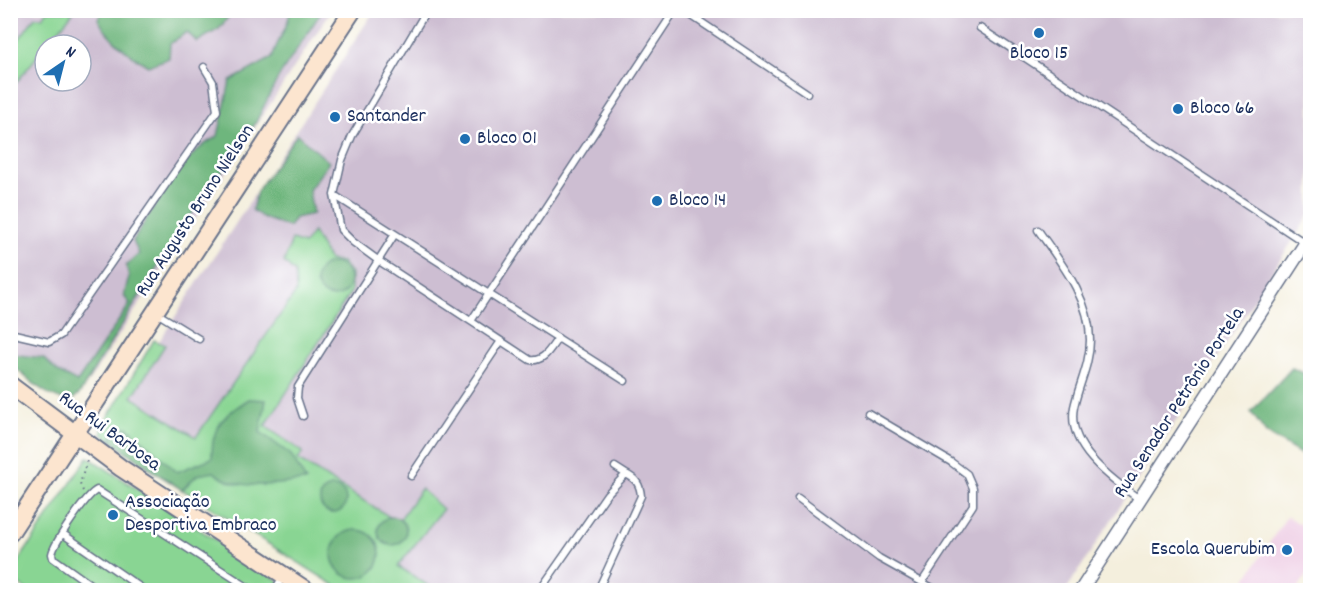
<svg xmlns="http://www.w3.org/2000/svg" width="1321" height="601" font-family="Dekko,sans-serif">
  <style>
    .built { fill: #efd0e6 }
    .industrial { fill: #cdbed2; fill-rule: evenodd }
    .green { fill: #89d593; stroke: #528278; stroke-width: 1.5 }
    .forest { fill: #6eb67d; stroke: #44726e; stroke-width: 1.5 }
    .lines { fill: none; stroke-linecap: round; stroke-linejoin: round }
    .service-casing { stroke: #67728a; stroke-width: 9 }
    .minor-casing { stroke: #67728a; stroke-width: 15 }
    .secondary-casing { stroke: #67728a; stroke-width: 20 }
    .path { stroke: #67728a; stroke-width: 2; stroke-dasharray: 1.5 4.5; stroke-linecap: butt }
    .service { stroke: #fff; stroke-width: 6 }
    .minor { stroke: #fff; stroke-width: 12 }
    .secondary { stroke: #fce5cf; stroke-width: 16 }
    .poi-dot { fill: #1f6fb2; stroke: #fff; stroke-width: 2 }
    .labels { text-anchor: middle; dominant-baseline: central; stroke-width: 5; stroke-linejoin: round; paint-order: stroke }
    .poi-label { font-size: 20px; fill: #1b2f5e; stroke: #fff; text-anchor: start }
    .street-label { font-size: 20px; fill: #1b2f5e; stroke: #fff }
  </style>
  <rect width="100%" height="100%" fill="#fff"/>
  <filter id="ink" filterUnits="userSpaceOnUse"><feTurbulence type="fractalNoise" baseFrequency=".0167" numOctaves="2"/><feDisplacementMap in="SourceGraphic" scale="12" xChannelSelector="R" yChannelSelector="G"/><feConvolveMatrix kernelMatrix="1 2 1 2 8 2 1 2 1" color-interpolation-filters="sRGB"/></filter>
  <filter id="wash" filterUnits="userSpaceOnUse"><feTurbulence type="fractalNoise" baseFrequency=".008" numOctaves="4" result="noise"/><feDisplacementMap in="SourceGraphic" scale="24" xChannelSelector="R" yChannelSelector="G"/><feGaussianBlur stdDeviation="1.35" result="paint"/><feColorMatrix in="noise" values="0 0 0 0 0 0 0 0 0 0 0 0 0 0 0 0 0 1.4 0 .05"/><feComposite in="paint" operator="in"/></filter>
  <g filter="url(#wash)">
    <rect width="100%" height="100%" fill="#f4efdd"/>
    <path class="built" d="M1287 516 1310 531V569L1297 590H1257L1244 582Z"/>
    <path class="industrial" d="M10 11H331L89 381 71 401H62L48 392 11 364ZM45 45H81V81H45Z
      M374 11H1310V214L1066 590H343L106 423Z"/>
    <path class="green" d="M47 11H74L11 89V50L35 17H43Z
      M313 232 329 260 342 262 351 273V292L265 426 303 452 298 460 398 522 421 489 443 509 398 566 435 590H342L154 472 102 434 103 425 154 340 165 345 132 397 196 437 296 292 295 273 284 262 292 240 304 244Z
      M88 457 293 590H27L11 579 10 574Z"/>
    <path class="forest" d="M104 10H233V11L219 29 197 42 187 32 170 44 169 58 148 66C129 54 109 40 98 19Z
      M290 11H322L278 78 255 124 177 235 80 393 71 401C50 401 27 378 11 364V354L43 358 58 372 77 382 130 304 124 296 129 276 126 266 139 254 133 241C156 205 179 156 218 136L230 81 272 58C276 42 289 27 290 11Z
      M297 134 329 162 309 190 313 214 295 218 289 227 264 218 252 210 257 191Z
      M316 280a17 17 0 1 1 34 0a17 17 0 1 1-34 0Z
      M1292 368 1310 376V460L1266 433 1251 412Z
      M249 399 266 400 260 432 291 455 306 481C278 483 236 493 214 472L197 475 182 490 111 441 116 425 129 428 177 472 212 458C211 426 223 416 249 399Z
      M320 500a13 13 0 1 1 26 0a13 13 0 1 1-26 0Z
      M378 531a14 14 0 1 1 28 0a14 14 0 1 1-28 0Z
      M332 554a24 24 0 1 1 48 0a24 24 0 1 1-48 0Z"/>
  </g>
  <g filter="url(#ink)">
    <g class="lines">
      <g class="service-casing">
        <path id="service" d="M427 10 352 136 342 160 334 195 341 230 353 242 379 261 530 360C544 362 550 349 558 338
          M683 10 807 93
          M980 28 1305 243
          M334 195 625 381
          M1038 230C1061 263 1090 298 1090 340 1090 364 1079 384 1074 407 1066 447 1112 479 1139 499
          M155 312 199 339
          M471 321 675 10
          M10 333 49 342 61 335 217 111 213 82 204 67
          M868 413 951 462 967 474 973 488V505L922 582
          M303 416 297 398 298 387 395 234
          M615 467 626 474
          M411 476 501 341
          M798 498 879 558 936 590
          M63 534 144 590
          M98 590 53 558 52 554C54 543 87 494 97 490L252 590
          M275 590 283 576
          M540 590 607 494 626 474C636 479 640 484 641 496L598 590"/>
      </g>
      <g class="minor-casing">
        <path id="minor" d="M1081 590 1310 236"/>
      </g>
      <g class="secondary-casing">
        <path id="secondary" d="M10 385 121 468 306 590
          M10 533 353 10"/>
      </g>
      <path class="path" d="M83 491 80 484 87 460"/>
      <use href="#service" class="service"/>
      <use href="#minor" class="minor"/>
      <use href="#secondary" class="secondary"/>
    </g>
  </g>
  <g class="poi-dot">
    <circle cx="1039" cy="33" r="6"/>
    <circle cx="1178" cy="109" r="6"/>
    <circle cx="335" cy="117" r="6"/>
    <circle cx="465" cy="139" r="6"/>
    <circle cx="657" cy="201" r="6"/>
    <circle cx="113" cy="515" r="6"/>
    <circle cx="1287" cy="550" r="6"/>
  </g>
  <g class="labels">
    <g class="poi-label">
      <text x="1039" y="54" text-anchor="middle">Bloco 15</text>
      <text x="1190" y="109">Bloco 66</text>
      <text x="347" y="117">Santander</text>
      <text x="477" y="139">Bloco 01</text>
      <text x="669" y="201">Bloco 14</text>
      <text x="125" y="503">Associação<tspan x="125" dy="23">Desportiva Embraco</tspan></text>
      <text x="1275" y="550" text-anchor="end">Escola Querubim</text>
    </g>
    <g class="street-label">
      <text transform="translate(196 211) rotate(-57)">Rua Augusto Bruno Nielson</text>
      <text transform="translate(1180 403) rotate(-57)">Rua Senador Petrônio Portela</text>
      <text transform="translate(109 432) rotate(36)">Rua Rui Barbosa</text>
    </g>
  </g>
  <rect width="1321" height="601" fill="none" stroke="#fff" stroke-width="36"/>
  <g transform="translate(63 63) rotate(35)"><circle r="28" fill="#ffffff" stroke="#a4acbf" stroke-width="1.5"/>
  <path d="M0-4.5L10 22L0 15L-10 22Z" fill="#1f6fb2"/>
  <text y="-9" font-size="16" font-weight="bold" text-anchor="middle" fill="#1b2f5e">N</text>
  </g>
</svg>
